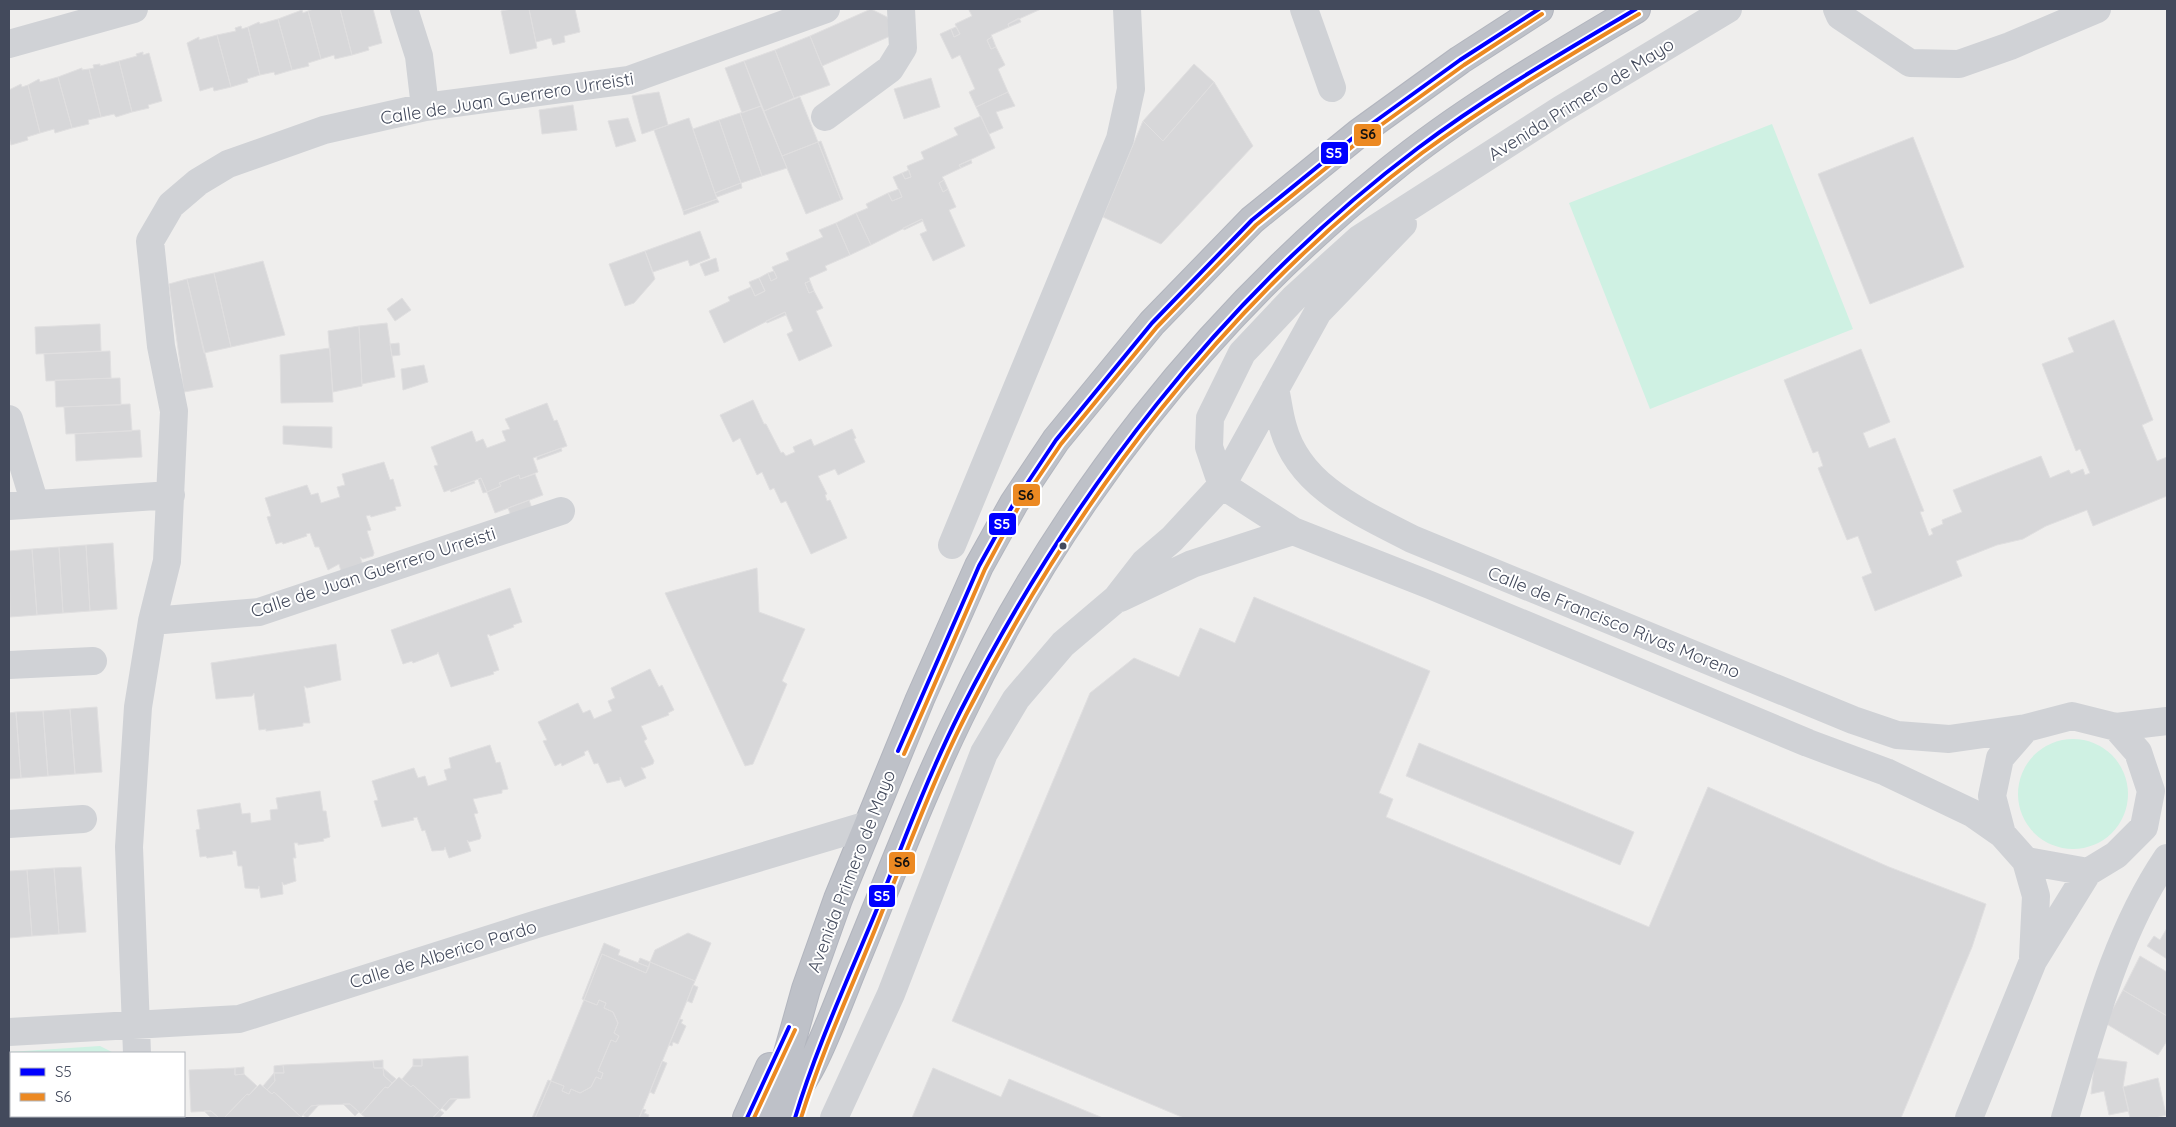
<svg xmlns="http://www.w3.org/2000/svg" width="2176" height="1127" font-family="Quicksand,sans-serif">
  <style>
    .green { fill: #cff1e3 }
    .building { fill: #d7d7d9; stroke: #e0dfe0 }
    .lines { fill: none; stroke-linecap: round; stroke-linejoin: round }
    .highway-casing { stroke: #b2b5be; stroke-width: 30 }
    .minor { stroke: #d0d2d6; stroke-width: 28 }
    .highway { stroke: #bec1c8; stroke-width: 28 }
    .bus-1-casing { stroke: #fff; stroke-width: 8 }
    .bus-2-casing { stroke: #fff; stroke-width: 8 }
    .bus-1 { stroke: #00f; stroke-width: 4 }
    .bus-2 { stroke: #ec8922; stroke-width: 4 }
    .bus-dot { fill: #434a5c; stroke: #fff; stroke-width: 2 }
    .labels { text-anchor: middle; dominant-baseline: central; stroke-width: 4; stroke-linejoin: round; paint-order: stroke }
    .street-label { font-size: 18px; fill: #434a5c; stroke: #fff }
    .line-badge { stroke: #fff; stroke-width: 2 }
    .badge-label { font-size: 14px; text-anchor: middle; font-weight: bold; fill: #fff }
    .pale-badge-label { font-size: 14px; text-anchor: middle; font-weight: bold; fill: #111 }
  </style>
  <rect width="100%" height="100%" fill="#efeeed"/>
  <path class="green" d="M1772 124 1853 329 1650 409 1569 203Z
    M2018 794a55 55 0 1 1 110 0a55 55 0 1 1-110 0Z
    M100 1046 114 1053H11V1116H119V1118H9V1052Z"/>
  <path class="building" d="M314 9H340L352 55 335 59 334 55 321 59 308 11Z
    M340 9H373L382 43 368 47 369 50 352 55Z
    M512 9H529L537 48 510 54 501 11Z
    M529 9H575L580 32 564 36 565 42 553 45 551 38 536 42Z
    M871 9 887 17 895 34 822 66 810 36Z
    M972 9H1041L1008 24 1009 27 991 35 992 37 987 40 991 49 996 47 1005 65 998 69 1008 92 976 107 969 92 975 89 960 55 952 59 940 34 951 29 954 37 960 34 955 24 972 16 969 10Z
    M302 10 303 13 308 11 321 59 308 63 309 66 292 70 278 19Z
    M1019 18 1021 22 1009 27 1008 24Z
    M278 19 292 70 275 75 274 72 260 75 248 27 259 22 260 24Z
    M241 26 242 29 248 27 260 75 247 79 248 82 231 87 217 35 236 31 235 28Z
    M956 27 960 34 954 37 951 29Z
    M217 35 231 87 214 91 213 87 200 91 187 43 199 37V40Z
    M810 36 830 85 794 98 775 50Z
    M992 37 996 47 991 49 987 40Z
    M775 50 794 98 764 111 744 61Z
    M143 52V55L149 53 162 101 148 105 149 108 132 112 119 61 137 56 136 54Z
    M119 61 132 112 116 117 114 114 101 117 89 69 94 68 93 65 100 64V66Z
    M744 61 761 106 742 113 725 68Z
    M1194 64 1214 82 1163 141 1143 121Z
    M82 68V70L89 69 101 117 88 120 89 124 72 128 58 77Z
    M58 77 72 128 55 133 54 129 40 133 28 85 39 79 40 82Z
    M931 78 940 107 904 119 894 89Z
    M1214 82 1253 146 1161 244 1103 217 1143 121 1163 141Z
    M21 84 22 87 28 85 40 133 27 137 28 140 11 145 9 136V90Z
    M659 92 668 125 642 134 632 96Z
    M1008 92 1015 106 996 112 1003 128 989 134 976 107Z
    M800 97 818 142 782 156 764 111Z
    M573 105 577 130 542 134 539 110Z
    M761 106 787 168 762 176 740 113Z
    M740 113 762 176 741 183 719 120Z
    M981 116 995 148 959 165 961 168 942 177 944 180 939 183 943 192 948 189 956 207 949 210 965 246 933 261 920 234 927 231 922 219 871 245 856 213 868 208 866 204 888 193 892 201 902 197 893 177 902 173 905 179 911 177 907 166 924 159 921 152 958 135 954 128Z
    M628 118 636 141 616 147 608 121Z
    M689 118 717 199 683 211 654 130Z
    M719 120 741 183 715 193 693 129Z
    M1913 137 1964 267 1870 304 1818 174Z
    M821 141 843 199 841 200 818 142Z
    M818 142 841 200 806 214 782 156Z
    M971 160 972 163 961 168 959 165Z
    M909 170 911 177 905 179 902 173Z
    M944 180 948 189 943 192 939 183Z
    M741 183 742 188 717 197 715 193Z
    M899 189 902 197 892 201 888 193Z
    M717 199 719 202 684 215 683 211Z
    M856 213 871 245 850 255 836 223Z
    M922 219 923 221 904 230 903 228Z
    M836 223 850 255 825 266 827 270 809 278 810 281 805 283 809 293 814 291 823 308 816 311 832 346 799 361 787 334 793 331 785 312 724 343 709 311 730 301 728 297 751 287 755 296 765 291 759 278 768 273 771 281 777 278 772 267 789 260 786 253 823 237 819 230Z
    M700 231 710 258 690 266 688 260 653 272 645 251Z
    M645 251 655 279 634 303 625 306 609 264Z
    M716 258 719 271 705 276 700 264Z
    M263 261 285 335 231 347 214 273Z
    M774 271 777 278 771 281 768 273Z
    M214 273 231 347 204 353 187 279Z
    M759 278 765 291 755 296 749 282Z
    M187 279 213 387 184 392 169 284Z
    M810 281 814 291 809 293 805 283Z
    M402 298 411 310 395 321 387 309Z
    M785 312 786 315 767 323 766 321Z
    M2114 320 2153 420 2142 425 2157 461 2167 457V496L2093 526 2087 510 2046 526 2023 539 1997 545 1956 561 1962 576 1875 611 1862 577 1872 573 1858 536 1847 540 1818 468 1823 466 1818 451 1813 453 1784 380 1861 349 1890 422 1863 433 1869 448 1895 438 1924 511 1920 512 1929 536 1933 534 1931 529 1943 524 1942 520 1962 512 1953 490 2041 456 2050 478 2069 470 2071 474 2083 469 2085 475 2090 473 2080 449 2076 451 2042 364 2074 352 2068 338Z
    M387 323 395 377 362 384 359 326Z
    M100 324 101 351 36 354 35 327Z
    M359 326 362 386 333 392 328 331Z
    M399 343 400 355 392 356 390 344Z
    M330 348 333 402 281 403 280 355Z
    M110 351 111 378 46 381 44 354Z
    M424 365 428 382 403 390 401 369Z
    M120 378 121 405 56 407 55 380Z
    M753 400 764 424H766L781 453 783 452 786 456 795 452 793 447 811 439 814 446 852 429 856 438 854 439 865 462 838 475 835 469 818 476 827 494 825 495 827 501 830 500 847 538 811 554 786 501 781 503 774 488 770 490 762 472 757 475 740 438 733 442 720 415Z
    M547 403 554 421 557 420 567 446 533 458 538 472 520 479 519 475 499 483 501 486 487 492 481 478 444 492 434 466 438 465 431 447 472 431 476 442 483 439 487 448 506 441 502 431 510 429 505 419Z
    M130 404 132 431 66 434 64 407Z
    M283 426 332 427V448L283 444Z
    M140 430 142 457 76 461 75 434Z
    M561 448 562 451 537 460V457Z
    M384 462 390 480 393 479 401 506 395 507 396 510 371 517 370 515 366 516 371 530 367 531 374 553 373 556 363 559 360 557 364 568 342 575 339 564 328 570 319 547H315L310 533 306 534 307 536 283 544 282 542 276 544 267 517 271 516 265 498 307 485 311 495 318 493 321 503 340 497 337 487 345 485 342 474Z
    M535 474 543 495 495 513 487 492 501 486 499 483 519 475 520 479Z
    M481 478 487 492 483 493 478 479Z
    M474 481 475 483 451 492 450 490Z
    M529 500 533 511 512 519 508 508Z
    M113 543 117 609 90 611 86 545Z
    M86 545 90 611 63 613 59 547Z
    M59 547 63 613 37 615 32 549Z
    M32 549 37 615 10 617 9 551Z
    M757 568 759 612 805 629 782 681 787 684 753 764 745 766 665 593Z
    M510 588 522 622 513 625 514 627 490 636 489 634 487 635 499 670 493 672 494 674 451 687 438 652 437 654 413 663 412 661 403 664 391 630Z
    M1254 597 1430 671 1379 793 1393 799 1386 817 1649 927 1708 787 1889 867 1986 904 1972 947 1901 1118H1184L952 1021 1090 693 1134 658 1179 677 1200 628 1235 643Z
    M336 644 341 680 307 688 304 686 310 723H303V726L266 731V729L259 730 254 693 252 696 216 699 211 663Z
    M650 669 659 687 662 685 674 710 668 713 669 715 641 726 647 739 644 741 654 761 653 764 643 768 641 767 646 778 625 787 620 777V780L607 783 598 763 594 764 588 750 584 752 585 755 562 766 561 763 555 766 543 741 547 740 538 722 578 703 583 713 590 710 594 719 612 711 608 701 615 698 611 688Z
    M97 707 102 772 75 774 70 709Z
    M70 709 75 774 48 776 43 711Z
    M43 711 48 776 21 778 16 712Z
    M16 712 21 778 9 779V713Z
    M1419 743 1634 832 1620 865 1406 776Z
    M490 745 496 763 500 762 508 789 502 790V793L473 799 478 813 474 814 481 836 480 839 469 842 467 840 471 851 449 858 445 847 444 850 432 851 425 830 422 831 417 817 413 818 414 820 382 827 374 801 378 800 372 781 414 768 418 778 425 776 428 786 447 780 444 770 451 768 449 758Z
    M320 791 323 811H326L330 837 323 839 324 841 298 845V843H294L296 858H293L296 881 284 885 282 882 283 894 261 898 259 886 258 889 245 888 242 866H238L236 851H232L233 854 207 858 206 856 200 857 196 830 200 829 197 810 240 803 242 814 250 813 251 823 271 820 270 810 278 809 276 798Z
    M81 867 86 932 59 934 54 868Z
    M54 868 59 934 32 936 27 870Z
    M27 870 32 936 9 938V871Z
    M2167 928V959L2147 946 2154 936 2160 940Z
    M688 933 711 943 695 981 650 962 655 950Z
    M604 943 620 950 618 955 649 967 646 973 602 954 584 1000 582 999Z
    M602 954 646 973 650 962 695 981 639 1118H535L551 1081 564 1086 562 1091 569 1094 571 1089 580 1093 591 1087 596 1077 601 1079 603 1073 598 1071 611 1040 616 1042 619 1036 614 1033 618 1023 613 1012 604 1008 606 1003 599 1000 597 1005 584 1000Z
    M2140 956 2167 972V1016L2123 990Z
    M640 958 650 962 649 967 638 963Z
    M693 985 698 987 692 1003 687 1001Z
    M2123 990 2167 1016V1041L2158 1055 2105 1023Z
    M584 1000 597 1005 599 1000 606 1003 604 1008 613 1012 618 1023 614 1033 619 1036 616 1042 611 1040 598 1071 603 1073 601 1079 596 1077 591 1087 580 1093 571 1089 569 1094 562 1091 564 1086 551 1081Z
    M680 1019 683 1020 681 1023 686 1026 678 1044 673 1042 672 1046 669 1045Z
    M468 1056 470 1098 450 1099 440 1110 413 1085 411 1087 402 1079 413 1066H422V1059Z
    M2095 1058 2127 1062 2123 1087 2129 1111 2109 1115 2104 1091 2091 1094Z
    M413 1059H422V1066H413Z
    M383 1060V1068H374L373 1061Z
    M373 1061 374 1068H383L384 1076 392 1083 388 1088 385 1087 361 1114 350 1104 319 1105 311 1106 301 1117 274 1092 272 1094 267 1090 275 1081 274 1073H284L283 1065Z
    M662 1061 667 1063 654 1094 650 1092Z
    M283 1065 284 1073H274V1066Z
    M244 1067V1074L235 1075V1068Z
    M235 1068V1075L244 1074 257 1086 249 1095 247 1094 224 1118H219L211 1111 191 1112 189 1070Z
    M383 1068 396 1079 392 1083 384 1076Z
    M933 1068 1001 1097 1009 1079 1103 1118H912Z
    M274 1073 275 1081 267 1090 263 1086Z
    M399 1077 411 1087 413 1085 440 1110 432 1118H366L361 1114 385 1087 388 1088Z
    M2158 1078 2166 1115 2155 1118H2130L2123 1087Z
    M548 1080 551 1081 535 1118H532Z
    M260 1084 272 1094 274 1092 301 1117 224 1118 247 1094 249 1095Z
    M450 1099H457L446 1111 442 1108Z
    M343 1104H350L359 1112 355 1116Z
    M319 1105 307 1118 303 1115 311 1106Z
    M643 1109 646 1110 644 1113 649 1115 648 1118H639Z
    M440 1110 444 1113 439 1118H433Z
    M204 1111H211L219 1118H211Z"/>
  <g class="lines">
    <g class="highway-casing">
      <path id="highway" d="M771 1114 806 989 838 899 920 699 979 566 1014 503 1056 440 1152 323 1252 220 1359 133 1460 60 1539 9
        M747 1118 770 1067
        M779 1118C790 1100 803 1082 813 1062 828 1032 839 1001 852 969 887 885 919 799 959 717 1059 506 1207 317 1389 171 1465 109 1552 59 1636 9"/>
    </g>
    <path class="minor" d="M404 9 419 56 425 107
      M1304 9 1332 88
      M1728 9 1560 110 1359 239 1294 298 1242 353 1210 418 1209 447 1222 485 1293 531 1430 585 1808 743 1886 772 1972 813 2002 834
      M1837 9 1840 16 1910 63 1959 64 2010 46 2097 9
      M9 44 134 9
      M825 117 890 69 903 48 901 9
      M1275 389C1278 401 1279 414 1283 427 1299 487 1362 513 1412 539L1853 720 1897 735 1949 739 2026 728 2072 716 2116 727 2138 752 2151 791 2144 827 2116 855 2088 872 2026 861 2002 834 1992 796 2000 758 2026 728
      M9 419 35 504
      M9 506 171 495
      M952 545 1120 139 1131 89 1127 9
      M1120 598 1192 564 1293 531
      M152 621 259 612 561 511
      M9 665 93 661
      M2116 727 2167 721
      M9 824 83 819
      M2026 861 2036 896 2033 957
      M9 1032 239 1019 537 924 868 825
      M137 1053 129 847 138 707 152 621 167 561 174 411 161 346 150 241 171 205 198 182 228 164 324 130 425 107 629 80 826 9
      M139 1116V1118
      M834 1118 891 994 984 753 1016 699 1063 644 1116 599 1144 563 1172 539 1222 485 1318 312 1403 224
      M1969 1118 2033 961 2088 872
      M2065 1118C2092 1029 2115 935 2167 858"/>
    <use href="#highway" class="highway"/>
    <g class="bus-1-casing">
      <path id="bus-1" d="M898 751 979 566 1014 503 1056 440 1152 323 1252 220 1359 133 1460 60 1539 9
        M747 1118 789 1027
        M795 1118C817 1045 850 975 879 904 904 840 929 774 960 712 1070 495 1222 296 1418 148 1487 96 1562 53 1636 9"/>
    </g>
    <g class="bus-2-casing">
      <path id="bus-2" d="M904 754 985 569 1019 506 1061 444 1157 327 1256 225 1363 138 1464 65 1542 14
        M754 1118 795 1030
        M801 1118C823 1047 855 981 882 912 909 846 934 778 966 715 1076 498 1227 300 1422 153 1491 102 1565 58 1639 14"/>
    </g>
    <use href="#bus-1" class="bus-1"/>
    <use href="#bus-2" class="bus-2"/>
  </g>
  <circle class="bus-dot" cx="1063" cy="546" r="4.5"/>
  <g class="labels">
    <g class="street-label">
      <text transform="translate(507 98) rotate(-9)">Calle de Juan Guerrero Urreisti</text>
      <text transform="translate(1581 99) rotate(-32)">Avenida Primero de Mayo</text>
      <text transform="translate(373 572) rotate(-18)">Calle de Juan Guerrero Urreisti</text>
      <text transform="translate(1614 622) rotate(22)">Calle de Francisco Rivas Moreno</text>
      <text transform="translate(851 871) rotate(-69)">Avenida Primero de Mayo</text>
      <text transform="translate(443 954) rotate(-17)">Calle de Alberico Pardo</text>
    </g>
  </g>
  <g class="line-badge">
    <rect x="1353" y="123" width="29" height="24" rx="5" fill="#ec8922"/>
    <rect x="1320" y="141" width="29" height="24" rx="5" fill="#00f"/>
    <rect x="1012" y="483" width="29" height="24" rx="5" fill="#ec8922"/>
    <rect x="988" y="512" width="29" height="24" rx="5" fill="#00f"/>
    <rect x="888" y="851" width="28" height="24" rx="5" fill="#ec8922"/>
    <rect x="868" y="884" width="28" height="24" rx="5" fill="#00f"/>
  </g>
  <g class="badge-label">
    <text x="1334" y="158">S5</text>
    <text x="1002" y="529">S5</text>
    <text x="882" y="901">S5</text>
  </g>
  <g class="pale-badge-label">
    <text x="1368" y="139">S6</text>
    <text x="1026" y="500">S6</text>
    <text x="902" y="867">S6</text>
  </g>
  <rect width="2176" height="1127" fill="none" stroke="#434a5c" stroke-width="20"/>
  <rect x="10" y="1052" width="175" height="65" fill="#ffffff" stroke="#b4b7be"/>
  <rect x="20" y="1068" width="25" height="8" fill="#0000ff" stroke="#b4b7be"/>
  <text x="55" y="1077" font-size="15" fill="#434a5c">S5</text>
  <rect x="20" y="1093" width="25" height="8" fill="#ec8922" stroke="#b4b7be"/>
  <text x="55" y="1102" font-size="15" fill="#434a5c">S6</text>
</svg>
